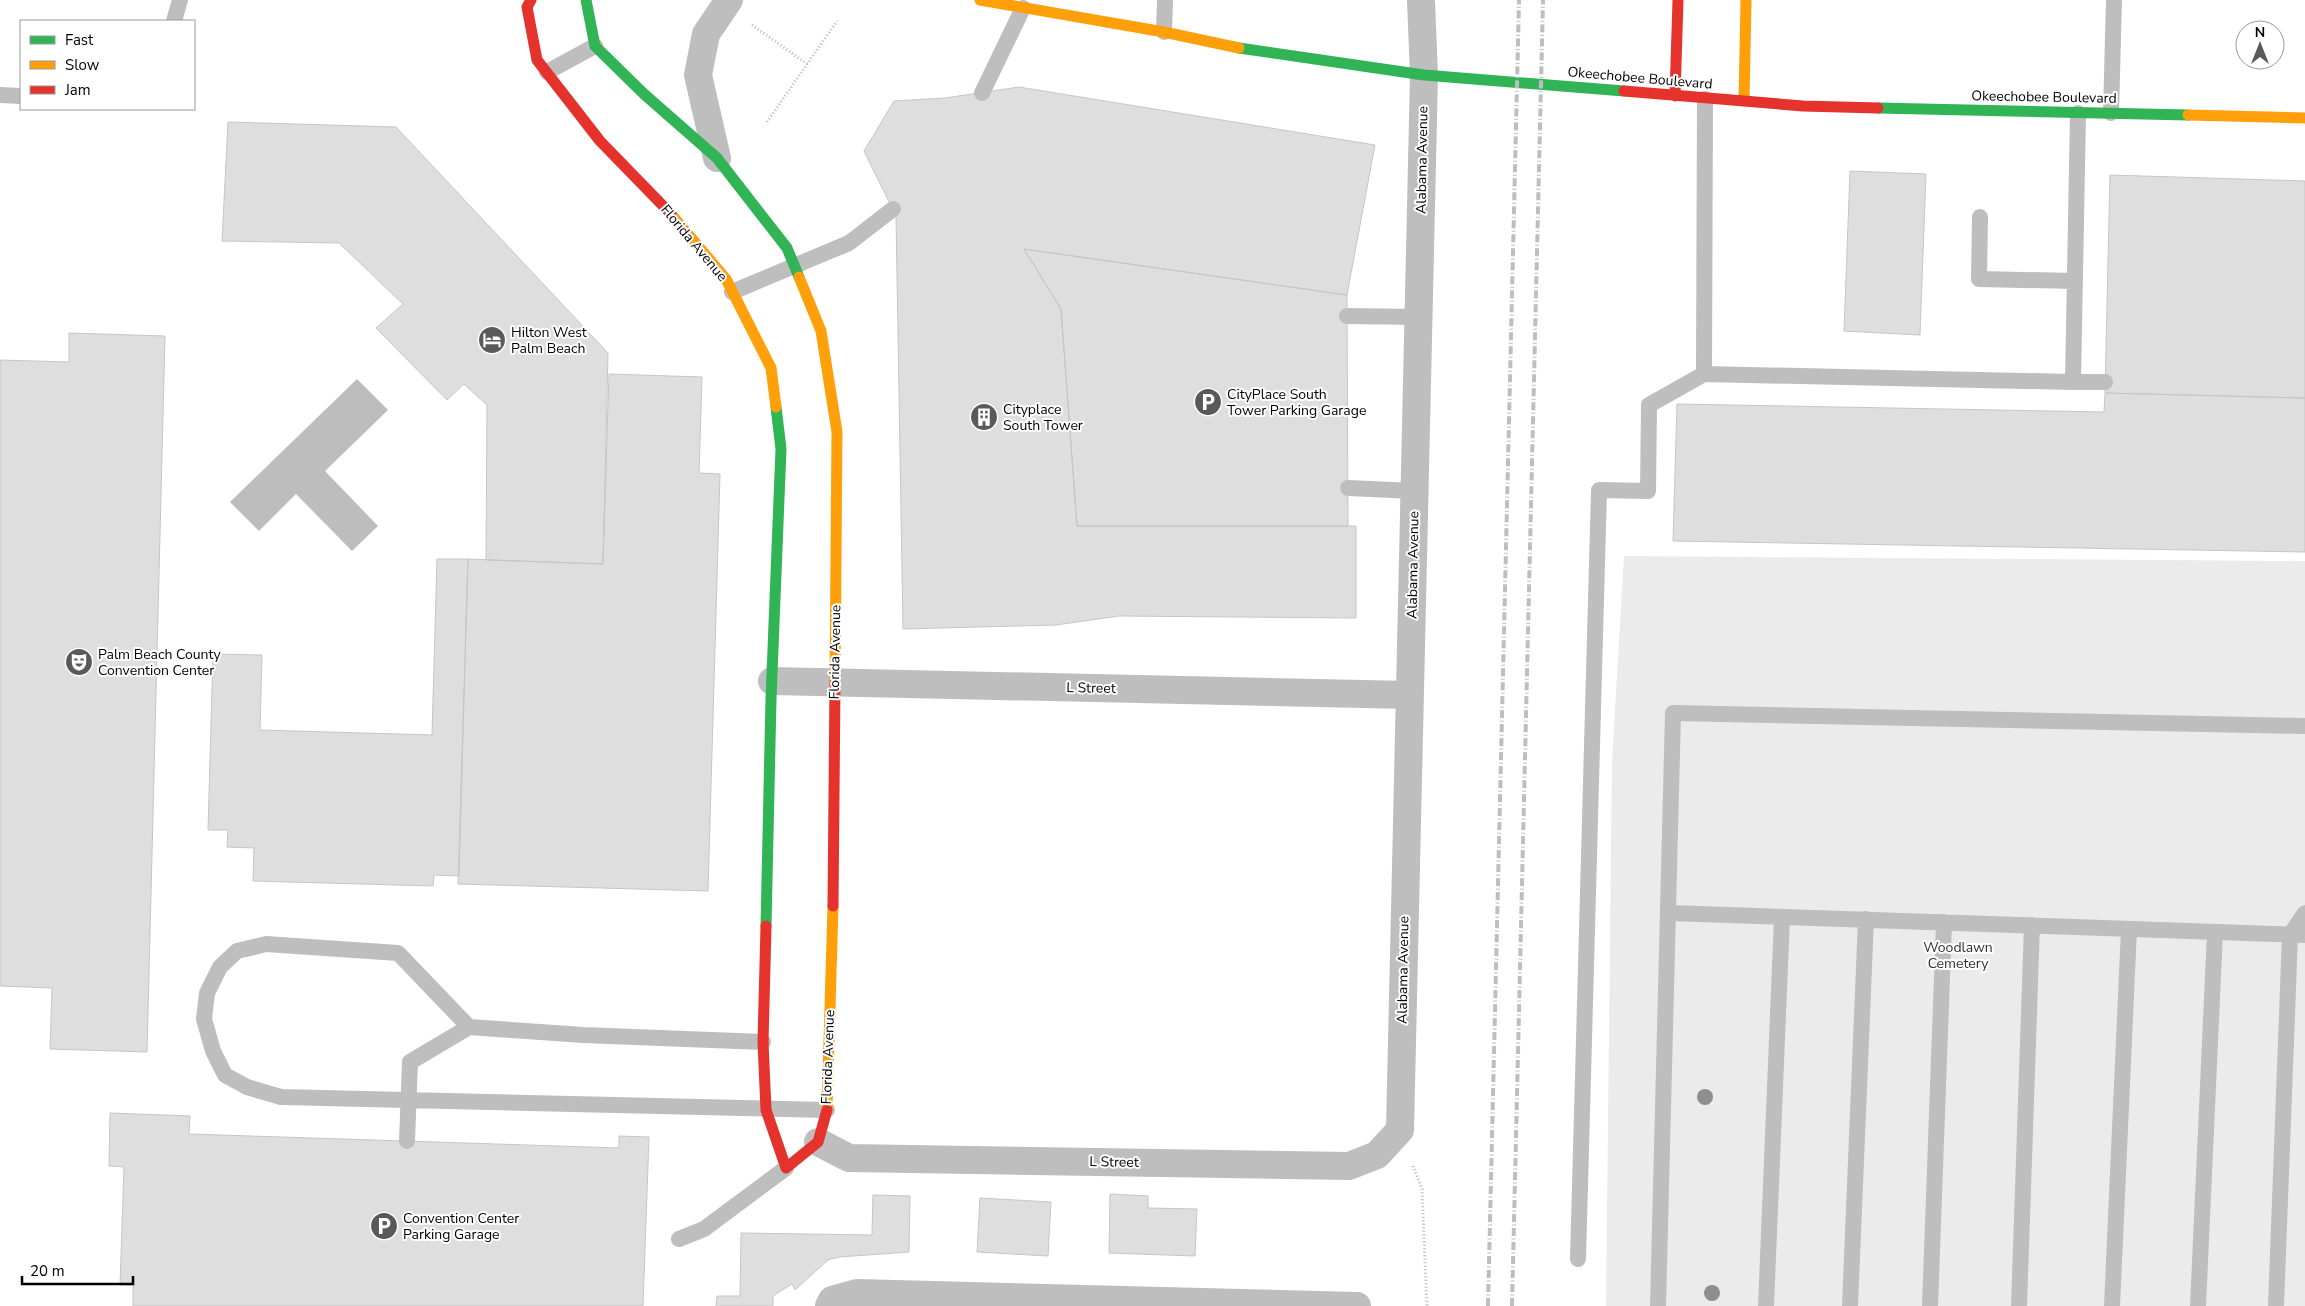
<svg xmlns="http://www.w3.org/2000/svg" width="2305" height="1306" font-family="'Nunito Sans',sans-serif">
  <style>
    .green { fill: #ebebeb }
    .water { fill: #bdbdbd }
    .building { fill: #dedede; stroke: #c6c6c6 }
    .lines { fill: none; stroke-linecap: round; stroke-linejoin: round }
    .path { stroke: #b9b9b9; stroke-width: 3; stroke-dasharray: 1 2.5; stroke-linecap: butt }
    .lane { stroke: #bebebe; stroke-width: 16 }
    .street { stroke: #bebebe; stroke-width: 28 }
    .fast { stroke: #30b455; stroke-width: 11 }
    .slow { stroke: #ff9f0a; stroke-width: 11 }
    .jam { stroke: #e5322d; stroke-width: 11 }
    .rail { stroke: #bebebe; stroke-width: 4; stroke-dasharray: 8 2.5 1 2.5; stroke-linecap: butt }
    .tree { fill: #8e8e8e }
    .labels { text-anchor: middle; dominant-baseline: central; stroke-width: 4; stroke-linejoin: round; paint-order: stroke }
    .street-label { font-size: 14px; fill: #000; stroke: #fff }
    .poi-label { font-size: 14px; fill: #000; stroke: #fff; text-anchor: start }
    .park-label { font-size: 14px; fill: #313131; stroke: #fff }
  </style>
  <rect width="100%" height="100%" fill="#fff"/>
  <path class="green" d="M1624 556 2305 561V1306H1606L1612 761Z"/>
  <path class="water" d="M357 379 388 410 325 471 378 526 352 551 296 494 259 531 230 502Z"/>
  <path class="building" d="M1019 87 1375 145 1347 295 1024 249 1061 309 1077 526H1356V618L1119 616 1056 625 903 629 896 216 864 151 894 101 945 98Z
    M228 122 396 127 608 353 603 564 486 560 487 405 464 384 447 400 376 328 403 304 339 243 222 241Z
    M1850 171 1926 174 1920 335 1844 331Z
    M2110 175 2305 181V398L2105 393Z
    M1024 249 1347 295 1348 526H1077L1061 309Z
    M69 333 165 336 147 1052 50 1049 52 988 0 986V360L69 362Z
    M609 374 702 377 699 473 720 474 708 891 458 884 468 559 603 564Z
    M2105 393 2305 398V552L1673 541 1677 404 2104 412Z
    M437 559H468L459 876 434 875 433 886 253 881 254 848 227 847 228 830H208L213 654 262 655 260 730 432 735Z
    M110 1113 190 1116 189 1134 619 1148V1136L649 1137 643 1306H133V1285H120L124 1167 109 1166Z
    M1110 1194 1148 1196V1208L1197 1209 1195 1256 1109 1253Z
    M873 1195 910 1196 909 1252 839 1257 828 1260 795 1290 792 1284 773 1296V1306H716L717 1296H740L741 1233 872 1235Z
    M980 1198 1051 1202 1048 1256 977 1252Z"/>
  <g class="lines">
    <path class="path" d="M752 25 807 64
      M767 122 837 21
      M1413 1166 1422 1189 1427 1306"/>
    <path class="lane" d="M174 21 180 0
      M1164 32 1165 0
      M547 72 595 46
      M982 93 1023 8
      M0 95 21 96
      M1705 99 1704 374 2073 382 2078 113
      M2111 113 2114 0
      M1980 217 1979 279 2075 281
      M732 292 849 243 893 209
      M1347 316 1418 317
      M2073 382H2105
      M1348 488 1414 491
      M1669 913 2305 935
      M763 1042 583 1035 469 1027 398 953 266 944 237 951 220 967 207 993 204 1019 213 1051 225 1075 247 1087 281 1097 827 1110
      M407 1141 410 1062 469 1027
      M679 1239 704 1229 786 1168
      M1578 1259 1599 490 1648 491 1649 405 1704 374
      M1658 1306 1673 713 2305 726
      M1766 1306 1782 917
      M1850 1306 1866 919
      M1930 1306 1944 922
      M2019 1306 2032 925
      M2112 1306 2129 929
      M2198 1306 2215 932
      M2276 1306 2290 935 2305 913"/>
    <path class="street" d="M717 158 698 75 706 34 729 0
      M772 681 1410 695
      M818 1142 849 1158 1349 1166 1377 1155 1400 1130 1424 75 1421 0
      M829 1306 832 1300 857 1293 1357 1306"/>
    <path class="fast" d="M586 0 595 46 644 94 717 158 787 248 799 277
      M1239 48 1424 75 1624 91
      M1878 108 2188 115
      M766 926 771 699 781 449 776 407"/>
    <path class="slow" d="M980 0 1164 32 1239 48
      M1744 101 1746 0
      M2188 115 2305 118
      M671 214 726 279 771 368 776 407
      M799 277 821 331 837 432 835 683
      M827 1110 833 906"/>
    <path class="jam" d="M531 0 527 7 537 60 600 141 671 214
      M1624 91 1803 106 1878 108
      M1675 96 1678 0
      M833 906 835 683
      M766 926 763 1042 766 1110 786 1168 818 1142 827 1110"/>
    <path class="rail" d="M1488 1306 1519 0
      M1512 1306 1543 0"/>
  </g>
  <g class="tree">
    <circle cx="1705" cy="1097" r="8"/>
    <circle cx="1712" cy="1293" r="8"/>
  </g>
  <defs>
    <g id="hotel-disc" transform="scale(1.4375)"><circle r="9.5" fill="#595959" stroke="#fff"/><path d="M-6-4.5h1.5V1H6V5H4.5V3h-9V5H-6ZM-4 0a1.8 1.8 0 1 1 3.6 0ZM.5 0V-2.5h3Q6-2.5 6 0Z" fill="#fff"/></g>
    <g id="parking-disc" transform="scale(1.4375)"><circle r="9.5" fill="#595959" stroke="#fff"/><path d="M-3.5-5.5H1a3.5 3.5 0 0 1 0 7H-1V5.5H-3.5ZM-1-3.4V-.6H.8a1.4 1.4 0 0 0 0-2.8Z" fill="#fff"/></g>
    <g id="building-disc" transform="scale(1.4375)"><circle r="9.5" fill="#595959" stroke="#fff"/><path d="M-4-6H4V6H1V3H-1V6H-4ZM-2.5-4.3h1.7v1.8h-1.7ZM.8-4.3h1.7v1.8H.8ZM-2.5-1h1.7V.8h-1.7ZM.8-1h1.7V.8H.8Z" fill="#fff"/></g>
    <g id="theatre-disc" transform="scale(1.4375)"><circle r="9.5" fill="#595959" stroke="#fff"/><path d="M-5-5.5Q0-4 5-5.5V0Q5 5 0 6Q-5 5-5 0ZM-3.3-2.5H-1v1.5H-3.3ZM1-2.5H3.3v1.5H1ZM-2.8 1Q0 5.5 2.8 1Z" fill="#fff"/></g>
  </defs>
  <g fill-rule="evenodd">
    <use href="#hotel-disc" x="492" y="340"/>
    <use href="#parking-disc" x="1208" y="402"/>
    <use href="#building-disc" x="984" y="417"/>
    <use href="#theatre-disc" x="79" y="662"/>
    <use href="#parking-disc" x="384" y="1226"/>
  </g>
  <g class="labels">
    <g class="street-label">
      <text transform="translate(1640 78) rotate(5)">Okeechobee Boulevard</text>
      <text transform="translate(2044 97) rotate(1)">Okeechobee Boulevard</text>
      <text transform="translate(1422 160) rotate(-89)">Alabama Avenue</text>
      <text transform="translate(694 243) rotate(50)">Florida Avenue</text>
      <text transform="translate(1413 565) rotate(-89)">Alabama Avenue</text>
      <text transform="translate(835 652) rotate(-89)">Florida Avenue</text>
      <text transform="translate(1091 688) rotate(1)">L Street</text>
      <text transform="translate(1403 970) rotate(-89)">Alabama Avenue</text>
      <text transform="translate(828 1057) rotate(-88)">Florida Avenue</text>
      <text transform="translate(1114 1162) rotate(1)">L Street</text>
    </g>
    <g class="poi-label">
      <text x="511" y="332">Hilton West<tspan x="511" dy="16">Palm Beach</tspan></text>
      <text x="1227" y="394">CityPlace South<tspan x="1227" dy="16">Tower Parking Garage</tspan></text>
      <text x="1003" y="409">Cityplace<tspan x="1003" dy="16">South Tower</tspan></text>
      <text x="98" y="654">Palm Beach County<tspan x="98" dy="16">Convention Center</tspan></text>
      <text x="403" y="1218">Convention Center<tspan x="403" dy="16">Parking Garage</tspan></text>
    </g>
    <g class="park-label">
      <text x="1958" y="947">Woodlawn<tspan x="1958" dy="16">Cemetery</tspan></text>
    </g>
  </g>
  <rect x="20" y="20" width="175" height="90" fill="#ffffff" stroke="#999999"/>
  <rect x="30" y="36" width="25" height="8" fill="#30b455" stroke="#999999"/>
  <text x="65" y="45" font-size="15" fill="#000000">Fast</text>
  <rect x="30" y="61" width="25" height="8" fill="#ff9f0a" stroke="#999999"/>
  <text x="65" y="70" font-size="15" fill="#000000">Slow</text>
  <rect x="30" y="86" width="25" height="8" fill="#e5322d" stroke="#999999"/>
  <text x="65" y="95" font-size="15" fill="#000000">Jam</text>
  <g transform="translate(2260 45)"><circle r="24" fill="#ffffff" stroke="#999999"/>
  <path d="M0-4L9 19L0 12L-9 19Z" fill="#595959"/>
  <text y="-8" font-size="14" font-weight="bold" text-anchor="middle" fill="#000000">N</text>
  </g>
  <path d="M22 1276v8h111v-8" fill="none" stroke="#000000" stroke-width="2.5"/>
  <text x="30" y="1276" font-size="15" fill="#000000" stroke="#ffffff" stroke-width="4" paint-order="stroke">20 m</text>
</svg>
